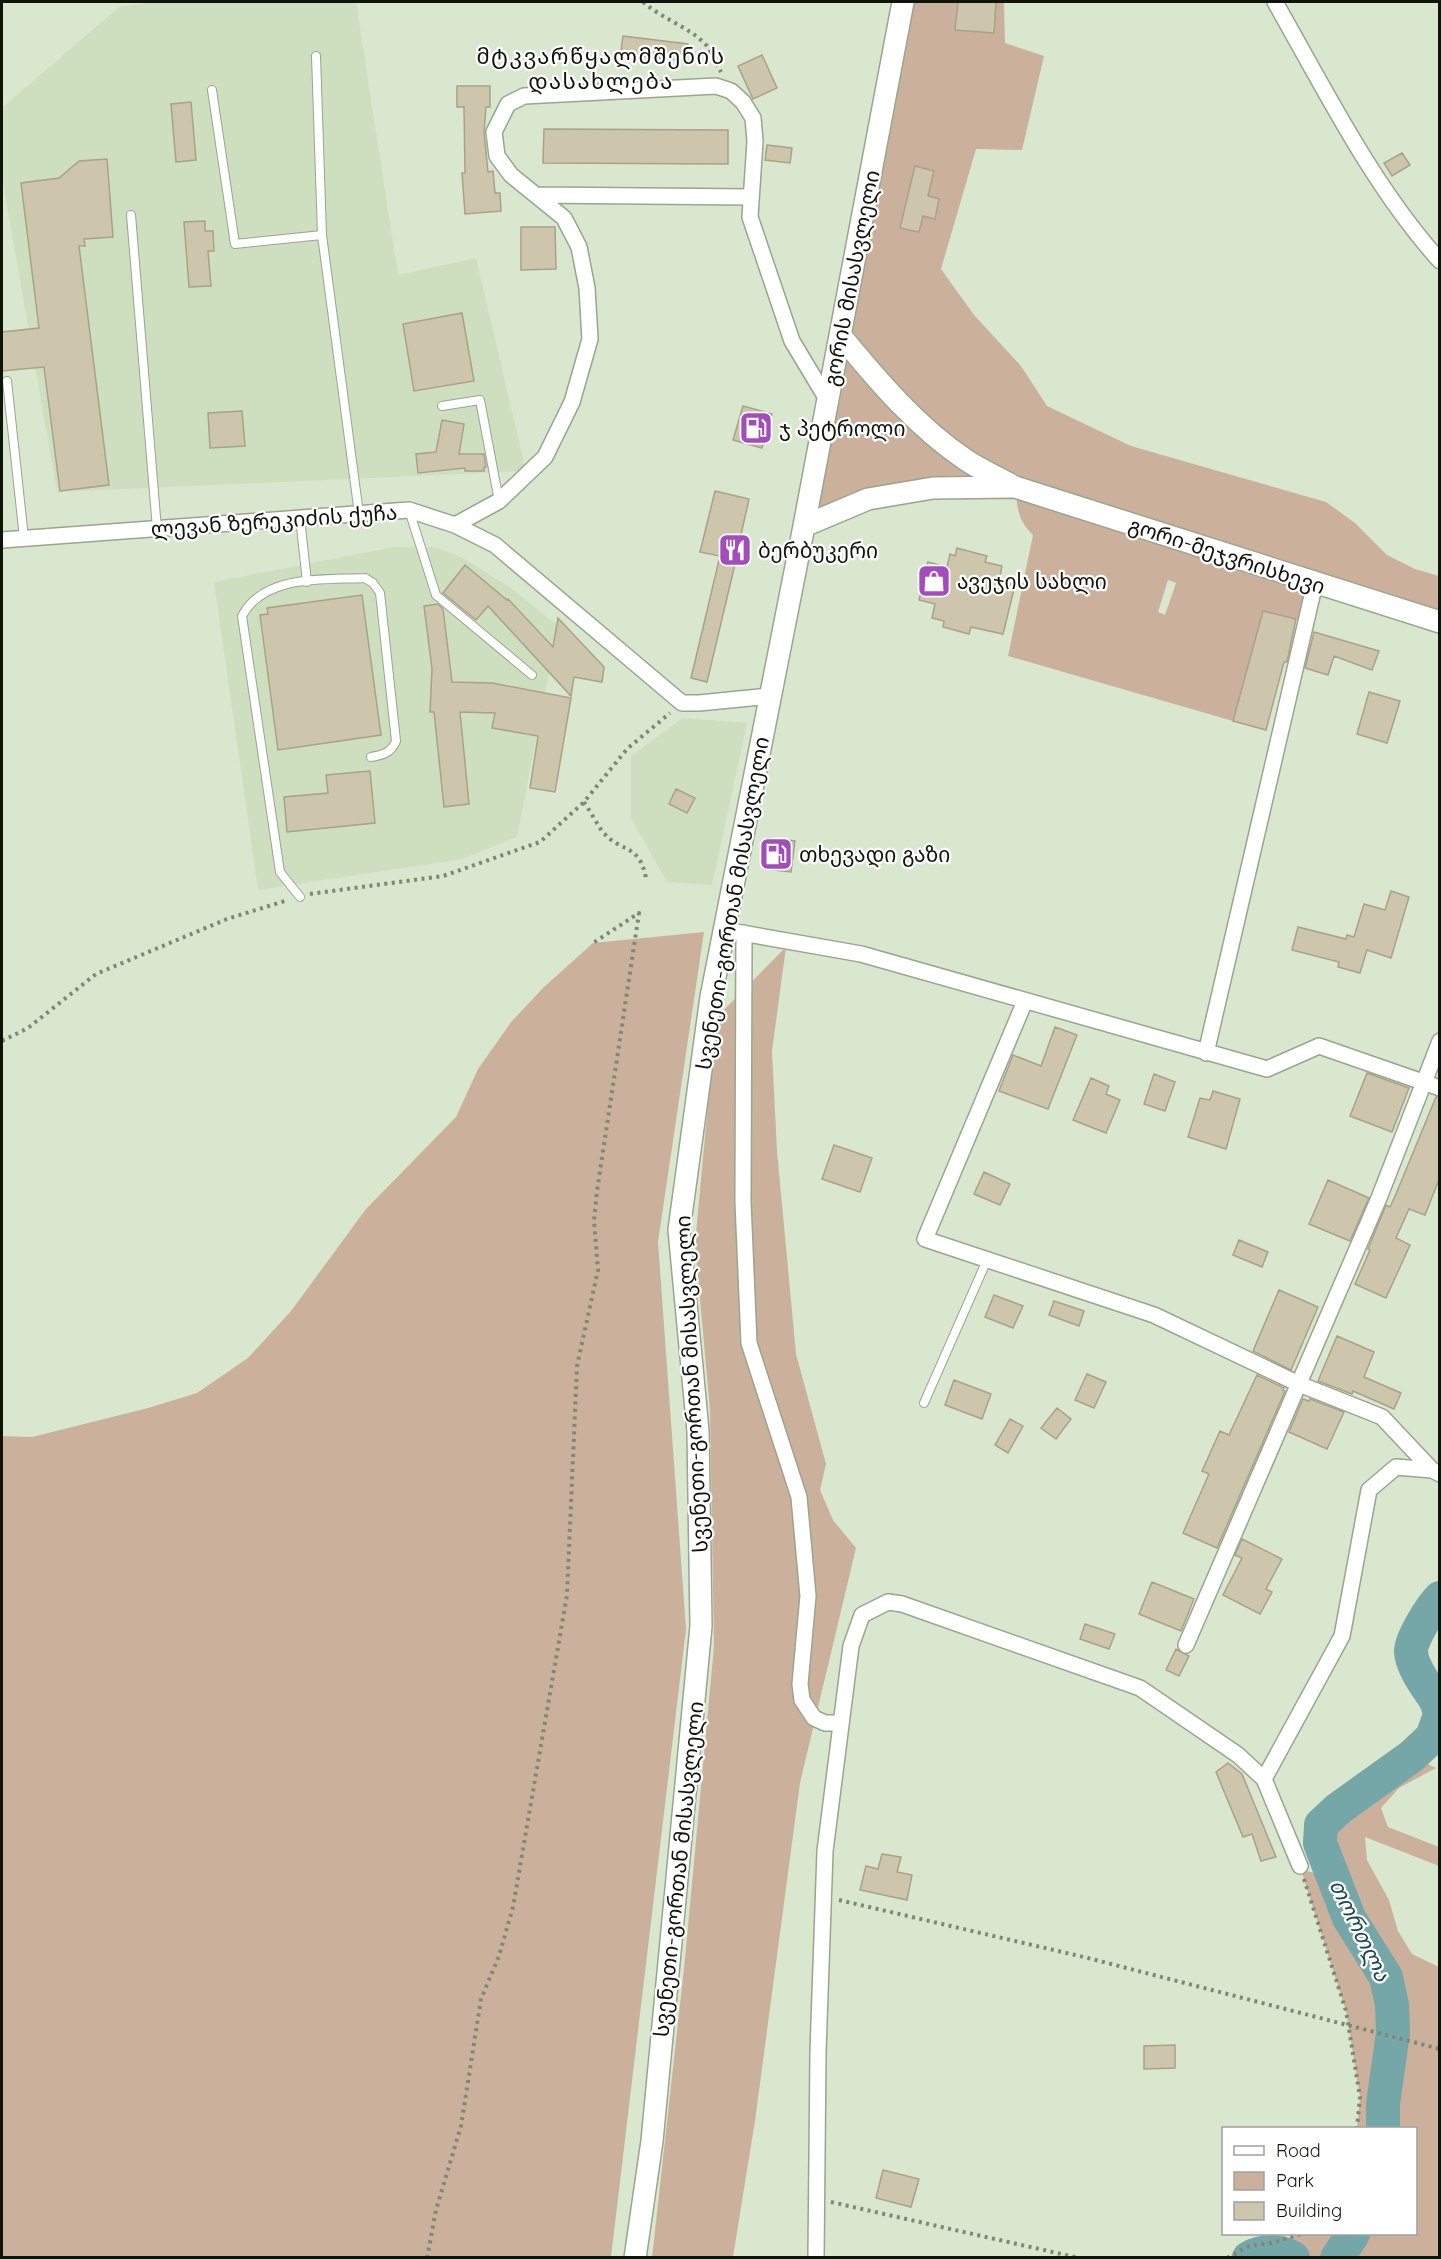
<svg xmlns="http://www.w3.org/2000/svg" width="1441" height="2259" font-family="Quicksand,'Noto Sans Georgian',sans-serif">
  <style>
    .built { fill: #cddfbf }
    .green { fill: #cbb19c; fill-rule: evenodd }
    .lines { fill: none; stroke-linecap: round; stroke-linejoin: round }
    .river { stroke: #76a7a8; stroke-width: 34 }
    .building { fill: #cdc6ac; stroke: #a8a288; stroke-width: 1.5 }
    .service-casing { stroke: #99a68e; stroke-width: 10 }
    .minor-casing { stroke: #99a68e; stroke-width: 18 }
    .secondary-casing { stroke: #99a68e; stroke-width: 24 }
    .path { stroke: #7e8876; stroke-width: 4; stroke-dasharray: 3 4.5; stroke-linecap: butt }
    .service { stroke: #fff; stroke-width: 8 }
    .minor { stroke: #fff; stroke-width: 15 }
    .secondary { stroke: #fff; stroke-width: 21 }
    .labels { text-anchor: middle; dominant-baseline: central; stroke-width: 4.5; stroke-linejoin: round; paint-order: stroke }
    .street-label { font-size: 21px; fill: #0f140b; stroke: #fff }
    .poi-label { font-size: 21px; fill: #0f140b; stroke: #fff; text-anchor: start }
    .neighbourhood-label { font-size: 22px; letter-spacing: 1.5px; fill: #0f140b; stroke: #fff }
    .water-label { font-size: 22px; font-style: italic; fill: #1c494b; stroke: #fff }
  </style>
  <rect width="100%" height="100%" fill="#d9e7ce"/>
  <path class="built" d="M152 2H356L398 275 476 258 526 471 57 492 2 177V108L119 7Z
    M394 547H435L461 557 511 588 558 626 517 837 462 859 258 890 214 582Z
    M683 718 747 723 712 885 667 882 631 818V756Z"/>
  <path class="green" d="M903 2H1004L1005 43 1044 56 1022 150 976 149 941 269 974 315 1021 366 1047 406 1131 446 1326 502 1355 523 1387 555 1415 569 1439 576V622L1315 583 1307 618 1296 619 1263 611 1233 721 1008 656 1033 535C1017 519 1018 509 1015 487L933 488 804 526ZM1168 580 1176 583 1165 615 1158 612Z
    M704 932 658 1242 686 1629 611 2257H2V1436L32 1437 148 1408 197 1393 248 1358 291 1311 366 1209 456 1117 478 1069 512 1021 543 988 593 943Z
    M786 947 772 1051 777 1151 796 1354 826 1464 820 1490 833 1520 856 1548 800 1783 755 2121 733 2257 652 2258 685 1959 714 1646 710 1410 695 1244 716 1018Z
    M1412 1756 1436 1768 1399 1788 1381 1808 1388 1827 1439 1847V1866L1365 1837 1367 1860 1389 1900 1398 1931 1412 1954 1439 1967V2257L1227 2258 1249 2246 1271 2243 1301 2234H1416V2128H1357L1360 2097 1346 2011 1301 1870 1333 1877 1320 1843 1321 1825 1338 1809Z"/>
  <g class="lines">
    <path class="river" d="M1440 1598C1431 1607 1411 1639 1411 1651 1411 1661 1418 1673 1423 1681 1432 1696 1436 1696 1440 1714
      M1383 2128V2104L1393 2033 1392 2005 1386 1977 1349 1918 1320 1843 1321 1825 1338 1809 1412 1756 1432 1737 1440 1715
      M1249 2258C1262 2250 1280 2250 1293 2258
      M1337 2258 1353 2234"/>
  </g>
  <path class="building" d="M958 2H996L994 33 955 30Z
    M623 36 688 44 686 61 641 56V61L620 58Z
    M762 55 777 88 753 99 738 66Z
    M457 86H490V107H486L484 133 488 172 493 171 495 193H500L501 211 465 214 462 173H465L464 107H457Z
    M191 102 196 160 176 162 171 104Z
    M544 129 728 130V164L543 163Z
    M767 145 792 148 790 163 765 160Z
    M1402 153 1410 165 1392 176 1384 163Z
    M107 159 113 237 84 239 85 246H79L109 485 60 491 44 367 2 371V332L39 328 21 183 59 178 79 161Z
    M915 166 934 171 928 196 939 199 935 219 923 216 919 232 900 228Z
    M205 221V231H213L214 251H208L211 286 189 287 184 222Z
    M521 227H555L556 269 521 270Z
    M462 313 474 381 414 391 403 324Z
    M743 406 772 414 762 448 733 440Z
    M242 411 245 446 210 448 208 413Z
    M442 420 464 424 459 454H484L486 467H484V471H465V468L418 473 416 454 436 452Z
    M715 491 749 499 740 539 746 540 741 561 736 560 707 682 691 678 720 556 700 552Z
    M957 548 987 556 985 562 1002 566 999 581 1015 585 1003 634 971 627 969 634 943 627 944 621 932 618 935 604 919 600 928 562 947 567 950 554 955 556Z
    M465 565 507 600 508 599 553 647 558 618 604 667 602 682 574 677 571 696 488 606 476 620 443 593Z
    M362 595 381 735 278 750 260 615 268 614 267 608Z
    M438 604 443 609 452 682 492 683 571 698 555 792 530 788 538 736 492 728 495 713 460 712 469 804 444 807 434 712H430L432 669 424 606Z
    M1263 611 1296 619 1287 662H1284L1266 730 1233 721Z
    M1314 632 1379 651 1372 670 1334 656 1328 675 1305 668Z
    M1369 692 1400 701 1387 743 1357 734Z
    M370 771 375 823 287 832 284 797 328 793 326 775Z
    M676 789 695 798 687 813 669 804Z
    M768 838 795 841 791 872 765 869Z
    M1391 891 1409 897 1391 958 1367 950 1360 973 1338 967 1339 962 1292 950 1298 927 1346 939 1347 935 1354 937 1364 904 1385 910Z
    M1055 1027 1077 1035 1048 1109 999 1091 1013 1055 1041 1066Z
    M1367 1073 1409 1088 1392 1132 1350 1116Z
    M1154 1074 1175 1082 1165 1111 1144 1104Z
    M1091 1078 1109 1086 1106 1094 1120 1100 1106 1133 1073 1120Z
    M1213 1091 1240 1099 1226 1149 1188 1137 1200 1098 1210 1100Z
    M1436 1097H1440V1177L1425 1215 1409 1209 1396 1238 1410 1245 1386 1298 1355 1284 1370 1250 1368 1249 1386 1205 1390 1207 1396 1194Z
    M834 1145 872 1158 860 1192 822 1179Z
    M984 1172 1010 1184 1000 1205 974 1194Z
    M1328 1180 1369 1198 1350 1241 1309 1224Z
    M1239 1240 1268 1252 1262 1267 1233 1255Z
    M1279 1290 1318 1307 1291 1370 1253 1351Z
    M994 1295 1023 1306 1013 1328 985 1317Z
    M1054 1301 1084 1311 1079 1326 1049 1315Z
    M1337 1336 1374 1352 1364 1377 1401 1393 1394 1409 1353 1391 1352 1394 1318 1381Z
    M1087 1374 1106 1382 1094 1408 1075 1400Z
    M1257 1375 1284 1388 1283 1390 1285 1391 1217 1548 1183 1533 1209 1474 1202 1471 1220 1431 1229 1435Z
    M954 1380 991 1394 982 1419 945 1405Z
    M1303 1399 1309 1401 1310 1399 1344 1412 1327 1449 1289 1432Z
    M1057 1408 1071 1419 1056 1439 1041 1428Z
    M1010 1419 1023 1426 1008 1453 995 1445Z
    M1242 1539 1282 1559 1266 1589 1272 1592 1260 1614 1223 1595 1242 1558 1235 1555Z
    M1152 1582 1194 1599 1181 1631 1139 1614Z
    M1085 1624 1115 1634 1109 1649 1080 1639Z
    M1176 1649 1189 1656 1179 1676 1166 1670Z
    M1228 1763 1242 1774 1276 1857 1261 1861 1252 1834 1243 1837 1216 1772Z
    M882 1854 901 1857 897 1872 912 1875 907 1900 860 1890 866 1866 878 1869Z
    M1175 2045V2068L1144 2069V2046Z
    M883 2170 919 2179 911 2207 876 2198Z"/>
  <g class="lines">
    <g class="service-casing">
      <path id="service" d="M316 56 322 235 359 514
        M212 90 235 244 322 235
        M131 215 157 529
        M7 381 24 538
        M442 406 480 400 499 501
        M409 510 436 595 532 675
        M300 518 307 582
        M300 897 280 872 242 616C264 574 325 580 365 578L373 583 380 593 396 741C391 753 383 755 371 757
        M924 1403 987 1260"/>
    </g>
    <g class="minor-casing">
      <path id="minor" d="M1275 2C1324 88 1373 187 1440 261
        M536 195 751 197
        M455 525 499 501 545 457 572 402 590 339 587 288 579 247 564 218 511 175 497 156 494 132 508 104 524 96 716 86 731 91 743 102 753 118 755 141 750 217 792 341 828 401
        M2 540 409 510 455 525 495 545 682 703H699L770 696
        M736 932 861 954 1267 1069 1319 1046 1440 1088
        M744 933 743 1202 749 1343 799 1497 808 1596 800 1684 802 1700 814 1718 825 1723H841
        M1025 1001 925 1239 1154 1315 1299 1384 1382 1417 1432 1470 1440 1474
        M1206 1053 1315 583
        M1186 1645 1379 1198 1440 1041
        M1264 1779 1342 1636 1369 1490 1396 1467 1432 1470
        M816 2258 818 2052 825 1851 851 1646 862 1615 888 1602 902 1604 1140 1688 1238 1755 1264 1779 1300 1866"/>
    </g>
    <g class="secondary-casing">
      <path id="secondary" d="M841 336C878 381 917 427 966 460 981 470 999 478 1015 487L1440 622
        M804 526 868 499 933 488 1013 487
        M635 2258 652 2141 701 1626 698 1431 679 1230 711 997 804 526 903 2"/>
    </g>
    <path class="path" d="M643 2C662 19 690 27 707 46 712 54 717 64 721 72
      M584 802C590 811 596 822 602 831 621 854 639 842 646 878
      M310 894 443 876 540 842 584 802 627 749 670 713
      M2 1041 28 1028 96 974 227 919 288 900
      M1304 1879 1346 2011 1360 2097 1357 2128
      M839 1900 1088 1958 1440 2049
      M831 2202 1079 2258
      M427 2258 436 2210 461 2126 481 1999 499 1956 513 1907 567 1595 577 1366 598 1270 594 1221 597 1191 639 913 593 943
      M1227 2258 1249 2246 1271 2243 1301 2234"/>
    <use href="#service" class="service"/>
    <use href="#minor" class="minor"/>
    <use href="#secondary" class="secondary"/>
  </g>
  <defs>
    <g id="fuel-square" transform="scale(1.725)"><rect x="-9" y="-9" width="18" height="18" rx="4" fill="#a34dbb" stroke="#fff"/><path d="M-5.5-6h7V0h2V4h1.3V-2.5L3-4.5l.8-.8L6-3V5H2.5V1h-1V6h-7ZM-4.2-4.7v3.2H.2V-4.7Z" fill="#fff"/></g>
    <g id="restaurant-square" transform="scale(1.725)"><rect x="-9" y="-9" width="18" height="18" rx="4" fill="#a34dbb" stroke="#fff"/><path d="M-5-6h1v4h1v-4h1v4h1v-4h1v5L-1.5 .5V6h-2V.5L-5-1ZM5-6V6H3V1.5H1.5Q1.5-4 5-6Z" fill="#fff"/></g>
    <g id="shop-square" transform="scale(1.725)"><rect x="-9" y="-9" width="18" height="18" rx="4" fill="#a34dbb" stroke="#fff"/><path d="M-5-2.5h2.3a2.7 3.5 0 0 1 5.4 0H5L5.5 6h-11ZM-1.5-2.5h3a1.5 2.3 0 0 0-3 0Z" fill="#fff"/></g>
  </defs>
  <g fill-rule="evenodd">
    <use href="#fuel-square" x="756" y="428"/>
    <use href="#restaurant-square" x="735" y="550"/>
    <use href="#shop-square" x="934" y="581"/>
    <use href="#fuel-square" x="776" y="854"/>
  </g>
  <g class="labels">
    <g class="street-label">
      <text transform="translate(851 278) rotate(-79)">გორის მისასვლელი</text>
      <text transform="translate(274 520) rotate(-4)">ლევან ზერეკიძის ქუჩა</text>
      <text transform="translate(1227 555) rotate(18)">გორი-მეჯვრისხევი</text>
      <text transform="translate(732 903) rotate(-80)">სვენეთი-გორთან მისასვლელი</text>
      <text transform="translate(691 1384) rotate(-93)">სვენეთი-გორთან მისასვლელი</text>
      <text transform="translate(678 1869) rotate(-84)">სვენეთი-გორთან მისასვლელი</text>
    </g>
    <g class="poi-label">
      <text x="779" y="428">ჯ პეტროლი</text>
      <text x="758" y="550">ბერბუკერი</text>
      <text x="957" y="581">ავეჯის სახლი</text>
      <text x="799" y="854">თხევადი გაზი</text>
    </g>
    <g class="neighbourhood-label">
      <text x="601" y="56">მტკვარწყალმშენის<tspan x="601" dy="25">დასახლება</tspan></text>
    </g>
    <g class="water-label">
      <text transform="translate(1360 1930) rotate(64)">თორთლა</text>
    </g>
  </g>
  <rect width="1441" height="2259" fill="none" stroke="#0f140b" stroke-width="6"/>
  <rect x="1222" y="2127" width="195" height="108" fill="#ffffff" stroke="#9fa19d" stroke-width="1.5"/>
  <rect x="1234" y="2146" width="30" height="9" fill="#ffffff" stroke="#9fa19d" stroke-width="1.5"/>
  <text x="1276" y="2157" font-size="18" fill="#0f140b">Road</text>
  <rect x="1234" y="2172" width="30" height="18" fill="#cbb19c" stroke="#9fa19d" stroke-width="1.5"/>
  <text x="1276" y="2187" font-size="18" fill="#0f140b">Park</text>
  <rect x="1234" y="2202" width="30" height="18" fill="#cdc6ac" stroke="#9fa19d" stroke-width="1.5"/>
  <text x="1276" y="2217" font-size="18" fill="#0f140b">Building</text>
</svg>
